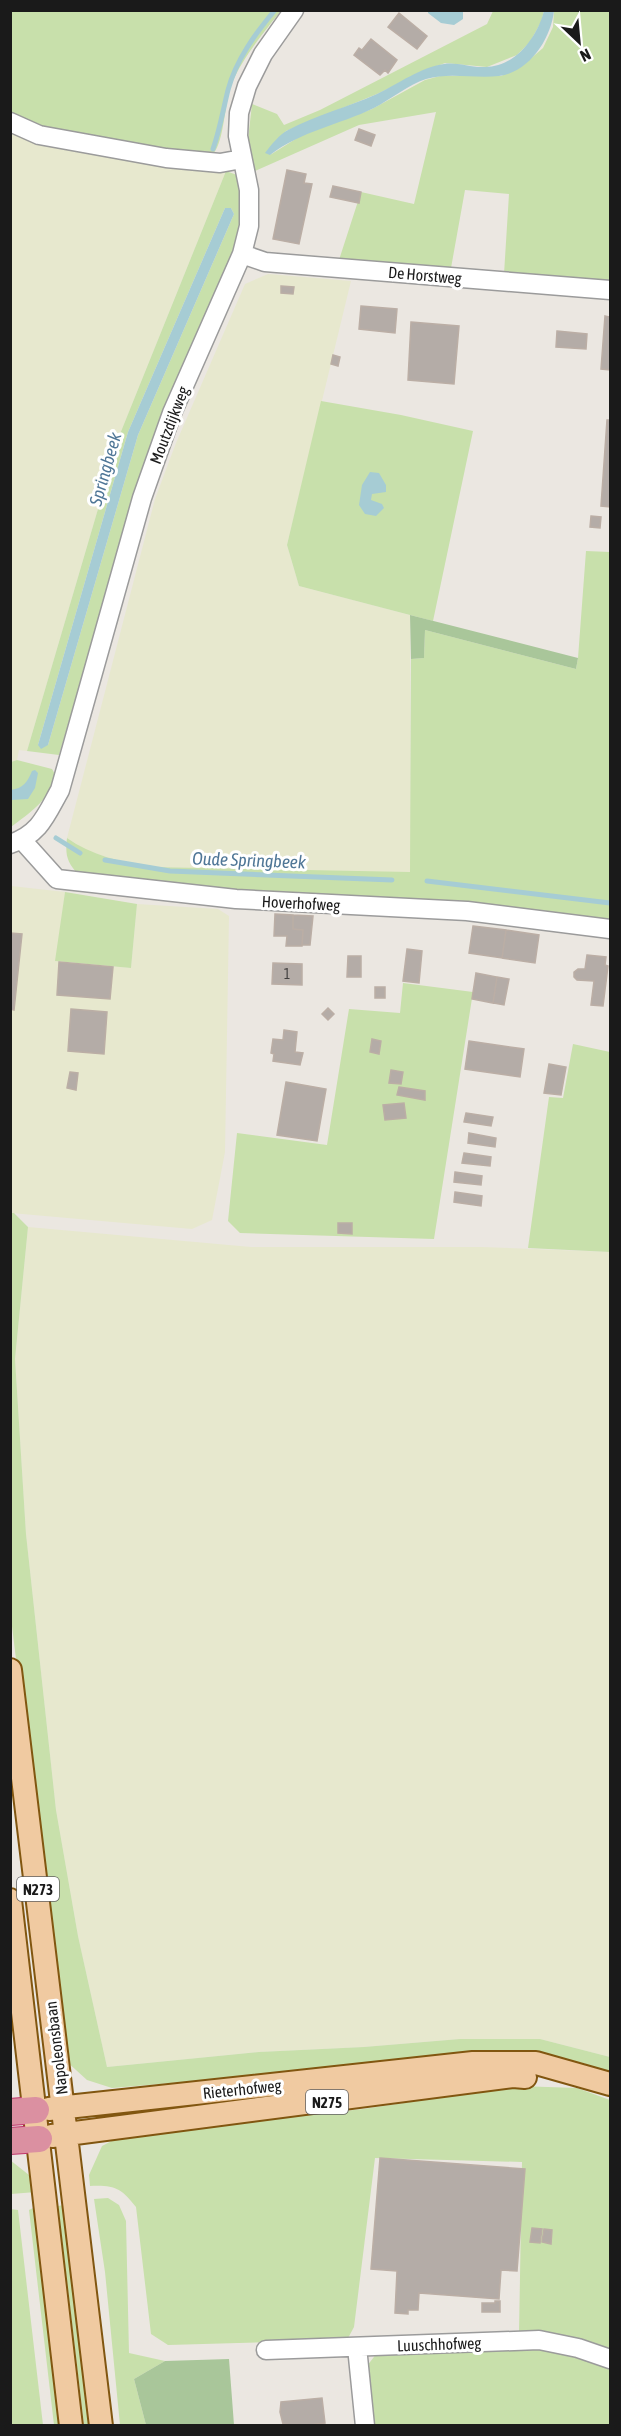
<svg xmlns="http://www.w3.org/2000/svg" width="621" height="2436" font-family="'Asap Condensed',sans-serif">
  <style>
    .farmland { fill: #e7e8ce }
    .grass { fill: #c8e0ab; fill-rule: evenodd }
    .forest { fill: #a9c69a }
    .water { fill: #a6ccd4 }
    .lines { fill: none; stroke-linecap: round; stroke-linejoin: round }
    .stream { stroke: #a6ccd4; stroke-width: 5 }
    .building { fill: #b4aca7; stroke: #bbaea5; stroke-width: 1.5 }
    .minor-casing { stroke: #9b9b9b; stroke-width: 21 }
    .major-casing { stroke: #815610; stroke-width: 26 }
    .highway-casing { stroke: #c0376c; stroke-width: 28 }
    .minor { stroke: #fff; stroke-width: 18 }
    .major { stroke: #f0caa1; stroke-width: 22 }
    .highway { stroke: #db90a1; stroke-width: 26 }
    .labels { text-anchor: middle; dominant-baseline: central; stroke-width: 6; stroke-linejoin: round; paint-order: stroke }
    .number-label { font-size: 14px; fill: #403e3d }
    .shield { fill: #fff; stroke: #5f5f5f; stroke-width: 1.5 }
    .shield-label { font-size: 15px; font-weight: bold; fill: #1a1a1a }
    .street-label { font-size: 16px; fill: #1a1a1a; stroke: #fff }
    .water-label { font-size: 18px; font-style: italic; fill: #507797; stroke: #fff }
  </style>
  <rect width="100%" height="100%" fill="#ebe7e1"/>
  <path class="farmland" d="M10 132 76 147 226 171 120 434 27 751 19 750 17 760 11 762Z
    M268 274 351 281 287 545 299 586 410 615 411 873 150 867 121 862 86 850 67 838 155 499 176 443 245 284Z
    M11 886 65 892 56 961 131 968 137 904 218 909 229 916 225 1152 212 1220 192 1229 11 1213Z
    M28 1227 251 1247H482L610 1252V2057L540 2039H460L364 2047 259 2052 107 2067 78 1936 56 1810 26 1534 15 1359Z"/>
  <path class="grass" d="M11 11H281C266 29 242 59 233 81 224 100 225 141 213 154H185L40 131 11 117Z
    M493 11H544L541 22 530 42 517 55 487 67 445 63 429 69 377 94 286 131 270 155 302 135 372 109 425 80 440 76H501L522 66 543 48 553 27 554 11H610V283L504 274 509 194 465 190 451 268 339 260 361 192 414 204 436 112 359 125 255 171 248 140 252 104 277 114 284 125 320 110 487 24Z
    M226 171 237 175C246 202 241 225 233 252L153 438 59 755 27 751 120 434ZM225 208H231L234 214 138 435 48 745H38L128 432Z
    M321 401 401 415 473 431 433 621 299 586 287 545Z
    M586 551 610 552V920L252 891 78 874C67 862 65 855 67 838 91 855 120 862 150 867L410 872 411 659 424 658 425 630 576 669 578 658Z
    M17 760 52 769 56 776C48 801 31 812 11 827V762Z
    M65 892 137 904 131 968 55 961Z
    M403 983 473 992 434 1239 240 1233 228 1221 237 1133 327 1145 349 1009 400 1013Z
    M573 1044 610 1052V1252L528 1248 549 1097 563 1098Z
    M10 1213H14L28 1227 15 1359 26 1534 56 1810 78 1936 107 2067 259 2052 364 2047 460 2039H540L610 2057V2073L583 2063 523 2054 112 2088 87 2080 65 2060 10 1610Z
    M518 2086 577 2088 610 2100V2349C580 2338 552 2333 519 2334L522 2162 375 2158 354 2327 347 2340 168 2345 151 2334 136 2207C121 2188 115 2185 90 2186L89 2175 102 2146 125 2134 363 2109Z
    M10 2160 29 2175 36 2192 11 2194Z
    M108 2198 119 2205 126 2221 129 2353 165 2361 134 2379 146 2425H120L105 2272 94 2199Z
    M64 2205 95 2425H84L58 2206Z
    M37 2206 63 2425H54L29 2210Z
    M10 2209 18 2210 43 2425H11Z
    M545 2347 574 2351 610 2368V2425H371L367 2366 377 2353Z"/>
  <path class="forest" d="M410 615 578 658 576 669 425 630 424 658 411 659Z
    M229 2359 234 2425H146L134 2379 165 2361Z"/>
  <path class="water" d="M428 11H463V19L454 25 441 23 428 13Z
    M544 11H554C551 38 530 72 499 76 475 79 450 72 426 79 408 85 391 99 374 108 339 125 301 131 270 155L265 153C271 145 279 135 288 130 316 115 348 107 377 94 398 84 421 67 444 64 457 62 472 68 485 67 516 67 537 37 544 11Z
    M225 208H231L234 214 138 435 48 745 41 749 38 745 128 432Z
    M370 472 379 473 386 485V492L372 494 371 500 382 504 384 508 376 516 365 514 359 505 362 485Z
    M35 770 38 773 35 788 28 799 11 800V790C23 788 27 783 32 771Z"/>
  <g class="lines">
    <path class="stream" d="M213 149C220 129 223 110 228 90 236 60 255 34 275 10
      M56 838 80 853
      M105 860 170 871 392 880
      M427 881 610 903"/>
  </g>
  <path class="building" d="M399 13 427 36 417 49 388 27Z
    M371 39 397 60 388 73 385 70 380 75 354 55 359 48 362 50Z
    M359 129 375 135 371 146 355 140Z
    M287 170 306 174 304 183 312 184 299 244 273 239Z
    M333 186 361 192 359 203 330 197Z
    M281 286 294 287 293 294 281 293Z
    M361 306 397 309 395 333 359 329Z
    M605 316 610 317V370L601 369Z
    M411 322 459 326 454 384 408 380Z
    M557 331 587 334 586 349 556 347Z
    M333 355 340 357 338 366 331 364Z
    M607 420H610V507L601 506Z
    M591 516 601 517 600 528 590 527Z
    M275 914 293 915V929L303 930 302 946H286L287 936H274Z
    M293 915 313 916 310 945H302L303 930 293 929Z
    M473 926 506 930 502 958 469 953Z
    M506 930 539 935 535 963 502 958Z
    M10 933 22 934 14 1010 10 1009Z
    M407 949 422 951 419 983 403 981Z
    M587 955 606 957 605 965 608 966 603 1006 591 1005 594 981 577 980 574 977V972L578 969H585Z
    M348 956H361V977H347Z
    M59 962 113 967 110 999 57 995Z
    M273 963 302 964V985L272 984Z
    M476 973 497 977 493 1003 472 999Z
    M497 977 509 979 504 1005 493 1003Z
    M375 987H385V998H375Z
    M328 1008 334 1014 328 1020 322 1014Z
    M71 1009 107 1012 104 1054 68 1051Z
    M284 1030 297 1032 295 1052 303 1053 300 1065 273 1061 274 1054 271 1053 273 1039 283 1040Z
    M372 1039 381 1041 379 1054 370 1052Z
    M469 1041 524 1049 520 1077 465 1069Z
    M549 1064 566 1067 561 1095 544 1093Z
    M391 1070 403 1072 401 1084 389 1083Z
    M70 1072 78 1073 76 1090 67 1088Z
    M286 1082 326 1089 317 1141 277 1135Z
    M399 1087 425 1091V1100L397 1095Z
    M404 1103 406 1118 385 1120 383 1105Z
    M466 1113 493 1117 491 1126 464 1122Z
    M469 1133 496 1138 495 1147 468 1143Z
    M464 1153 491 1157 490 1166 462 1163Z
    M455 1172 482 1176 481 1185 454 1182Z
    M455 1192 482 1196 481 1206 454 1202Z
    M338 1223H352V1234L338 1233Z
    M380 2158 525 2169 517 2271 501 2270 499 2299 419 2293 418 2310H408V2314L395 2313 397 2271 371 2269Z
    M532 2228 542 2229 540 2243 530 2242Z
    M544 2229 552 2230 551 2244 542 2242Z
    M495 2301H500V2312H482V2303H495Z
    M322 2398 325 2423 302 2426 283 2424 280 2412 281 2402Z"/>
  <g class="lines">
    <g class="minor-casing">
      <path id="minor" d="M10 122 39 135 166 158 220 163 242 159
        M242 254 265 262 610 290
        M22 840 57 879 236 899 467 911 610 929
        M10 844C40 834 46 815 60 790L142 498 172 413 242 254 249 226V190L238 136 239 113 247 86 263 54 294 10
        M357 2347 365 2426
        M266 2350 539 2340 578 2348 610 2359"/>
    </g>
    <g class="major-casing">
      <path id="major" d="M10 1670 101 2426
        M10 1900 71 2426
        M49 2109 473 2063H536L610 2084
        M52 2136 513 2076 525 2077"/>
    </g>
    <g class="highway-casing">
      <path id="highway" d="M10 2112 36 2110
        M10 2141 39 2139"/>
    </g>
    <use href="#minor" class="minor"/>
    <use href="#major" class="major"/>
    <use href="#highway" class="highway"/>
  </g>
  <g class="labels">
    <g class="number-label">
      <text x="287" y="974">1</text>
    </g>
    <g class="shield">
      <rect x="17" y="1877" width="42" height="24" rx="4.5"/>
      <rect x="306" y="2090" width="42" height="24" rx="4.5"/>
    </g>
    <g class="shield-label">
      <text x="38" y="1889">N273</text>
      <text x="327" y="2102">N275</text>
    </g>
    <g class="street-label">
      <text transform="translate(425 275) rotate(5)">De Horstweg</text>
      <text transform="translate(169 425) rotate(-69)">Moutzdijkweg</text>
      <text transform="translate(301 903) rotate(3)">Hoverhofweg</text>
      <text transform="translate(56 2048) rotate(-97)">Napoleonsbaan</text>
      <text transform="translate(242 2089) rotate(-6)">Rieterhofweg</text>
      <text transform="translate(439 2344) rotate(-2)">Luuschhofweg</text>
    </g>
    <g class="water-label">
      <text transform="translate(105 469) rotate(-74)">Springbeek</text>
      <text transform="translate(249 860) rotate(2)">Oude Springbeek</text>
    </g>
  </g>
  <rect width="621" height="2436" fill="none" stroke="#1a1a1a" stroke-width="24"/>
  <g transform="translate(579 42) rotate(154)" stroke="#ffffff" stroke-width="4.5" paint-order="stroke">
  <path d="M0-4.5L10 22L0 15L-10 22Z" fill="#1a1a1a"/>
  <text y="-9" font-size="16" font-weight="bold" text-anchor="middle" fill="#1a1a1a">N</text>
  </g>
</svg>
